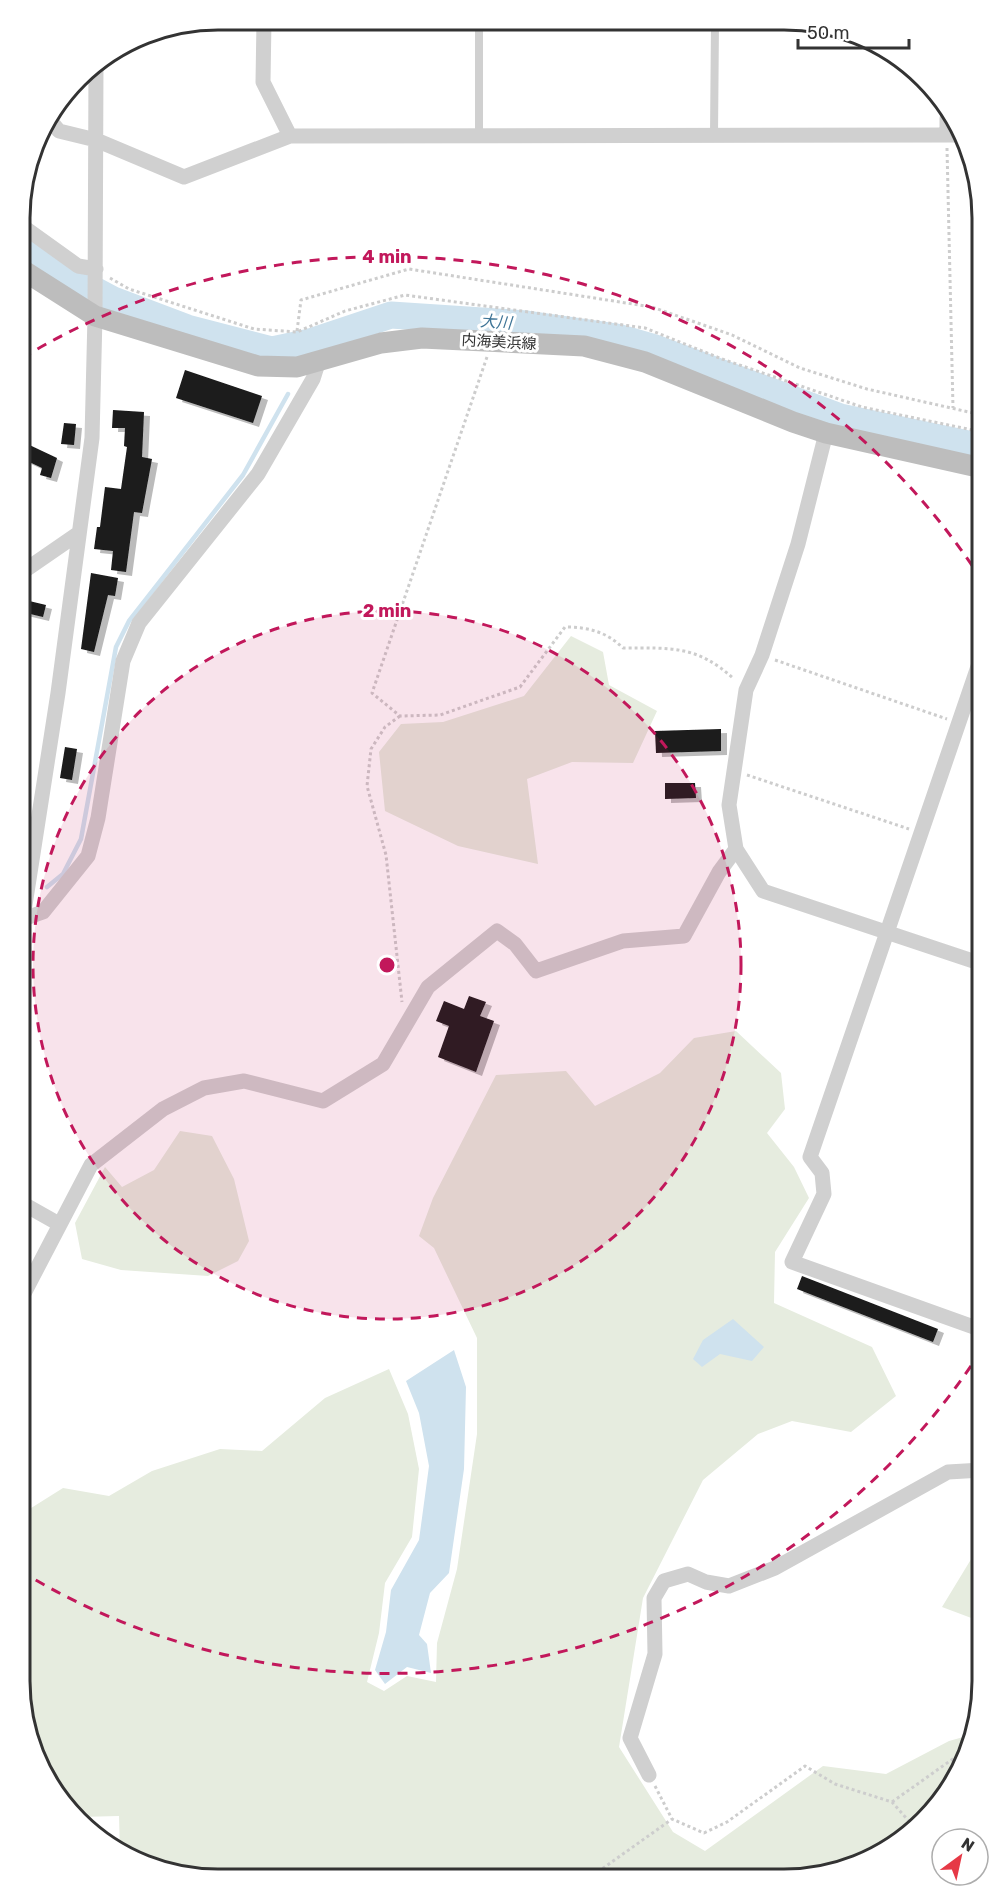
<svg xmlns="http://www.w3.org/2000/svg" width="1002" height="1899" font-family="Rubik,'Noto Sans JP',sans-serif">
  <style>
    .green { fill: #e6ecdf }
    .water { fill: #cfe2ee }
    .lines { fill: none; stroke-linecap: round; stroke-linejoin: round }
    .stream { stroke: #cfe2ee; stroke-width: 4.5 }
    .river { stroke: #cfe2ee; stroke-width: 27 }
    .building { fill: #1a1a1a; filter: url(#shadow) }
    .path { stroke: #cdcdcd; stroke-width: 3; stroke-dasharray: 3 3; stroke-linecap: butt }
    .service { stroke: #d0d0d0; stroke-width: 8 }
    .minor { stroke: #d0d0d0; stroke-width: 15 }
    .secondary { stroke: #bdbdbd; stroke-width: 21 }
    .ring { fill: none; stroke: #c2185b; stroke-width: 3; stroke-dasharray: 10 8 }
    .labels { text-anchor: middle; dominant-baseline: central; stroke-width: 6; stroke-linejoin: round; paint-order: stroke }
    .street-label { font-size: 15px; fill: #333; stroke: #fff }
    .water-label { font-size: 16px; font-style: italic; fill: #3f7597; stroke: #fff }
    .rim { fill: none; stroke: #333; stroke-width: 3 }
    .centre { fill: #c2185b; stroke: #fff; stroke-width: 3 }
    .ring-label { font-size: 18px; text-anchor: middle; font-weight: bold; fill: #c2185b; stroke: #fff; stroke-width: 6; stroke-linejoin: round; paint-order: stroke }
  </style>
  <defs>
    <filter id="shadow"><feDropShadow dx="6" dy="4" stdDeviation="0" flood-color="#0004"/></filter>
  </defs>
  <rect width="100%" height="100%" fill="#fff"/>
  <path class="green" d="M571 636 603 652 609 685 657 711 633 763 572 762 527 779 538 864 458 846 385 811 379 752 401 724 443 722 524 696Z
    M736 1031 781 1073 785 1109 767 1133 794 1167 809 1198 775 1252 774 1303 872 1347 896 1396 851 1432 792 1421 758 1434 703 1480 643 1598 619 1747 673 1832 705 1851 823 1766 886 1774 949 1741 974 1734 972 1745 942 1801 904 1839 848 1869 784 1879 192 1878 131 1859 120 1852 119 1816 79 1817 30 1745 20 1681V1515L63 1488 109 1496 152 1471 220 1449 262 1451 325 1398 389 1369 408 1414 419 1469 412 1537 385 1583 379 1633 367 1682 384 1691 407 1676 436 1682 437 1643 457 1569 477 1434V1338L434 1248 419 1236 433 1198 496 1075 566 1071 595 1106 660 1073 694 1038Z
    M180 1131 212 1136 234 1179 249 1241 238 1261 208 1276 121 1270 82 1259 75 1223 105 1167 122 1187 154 1170Z
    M973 1556H982V1622L942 1607Z"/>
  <path class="water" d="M733 1319 764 1347 752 1361 720 1354 702 1367 693 1359 703 1340Z
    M454 1350 466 1387 464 1469 449 1573 430 1593 419 1635 427 1644 431 1673 407 1667 385 1684 375 1670 386 1632 391 1590 419 1540 429 1466 419 1413 406 1381Z"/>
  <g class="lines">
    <path class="stream" d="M47 887 63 874 81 839 116 647 129 621 243 475 288 394"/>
    <path class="river" d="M21 242 81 283 113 300 187 328 272 350 310 342 391 315 527 324 617 337 655 348 840 417 982 447"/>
  </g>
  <path class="building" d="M185 370 262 396 253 423 176 398Z
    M113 410 144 412 142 457 152 459 142 513 134 512 126 572 111 570 113 551 94 549 97 527H100L105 487 121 489 127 447 124 446 125 428H112Z
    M64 423 76 424 74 445 61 444Z
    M21 441 57 458 51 478 40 475 42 468 21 458Z
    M91 573 118 578 115 596 108 595 94 652 81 649Z
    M25 600 46 605 43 617 22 612Z
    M721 729V751L656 753 655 731Z
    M65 747 77 749 72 780 60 778Z
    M665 783H695L696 798 665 799Z
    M469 996 486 1002 480 1016 494 1021 476 1072 438 1057 449 1026 436 1021 444 1001 464 1009Z
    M802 1276 938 1329 933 1342 797 1289Z"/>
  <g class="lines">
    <path class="path" d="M947 148 953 408
      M110 278 129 289 254 329 297 332 345 311 405 295 645 328 722 359 862 407 982 432
      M297 331 301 300 409 269 652 307 732 335 800 368 867 389 982 415
      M487 357 372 693 400 716 440 715 520 687 565 627C588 627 607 632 623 648 671 648 697 645 734 679
      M775 660 947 719
      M400 716 385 727 371 749 367 786 386 855 402 1002
      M747 775 909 829
      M655 1786 672 1819 704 1833 727 1822 805 1766 835 1784 892 1802 915 1828
      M892 1802 957 1756 967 1754
      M588 1879 672 1819"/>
    <path class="service" d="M479 21V134
      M714 135 715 23"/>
    <path class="minor" d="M264 20 263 82 290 136
      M49 119 59 131 96 140 184 177 290 136 959 135
      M947 135V118
      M21 225 78 266 96 269
      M826 433 798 544 762 655 746 690 729 805 736 849 763 891 982 964
      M21 573 79 533
      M23 919 43 912 88 856 98 818 123 661 139 623 258 474 313 379 319 360
      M20 937 58 693 92 438 95 316 96 64
      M20 1202 59 1224
      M20 1301 91 1165 163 1109 204 1088 244 1081 323 1101 383 1064 428 987 497 931 515 944 536 971 623 941 684 936 719 872 736 849
      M982 1330 792 1262 824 1194 822 1173 810 1157 982 655
      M649 1775 630 1738 655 1654 654 1598 664 1581 688 1574 706 1582 729 1586 775 1568 948 1472 982 1470"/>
    <path class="secondary" d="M21 269 95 316 258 366 297 367 381 343 422 338 584 346 645 362 793 422 826 433 982 468"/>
  </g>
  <circle cx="387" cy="965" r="354" fill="#c2185b" fill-opacity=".12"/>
  <g class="ring">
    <circle cx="387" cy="965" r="354"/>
    <path d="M981 1351A708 708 0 0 1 22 1572M22 358A708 708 0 0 1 981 579"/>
  </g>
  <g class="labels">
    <g class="street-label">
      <text transform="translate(499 342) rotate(3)">内海美浜線</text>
    </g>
    <g class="water-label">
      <text transform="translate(496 322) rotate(4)">大川</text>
    </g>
  </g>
  <path d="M0 0H1002V1899H0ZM218 30H784A188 188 0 0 1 972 218V1681A188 188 0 0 1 784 1869H218A188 188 0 0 1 30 1681V218A188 188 0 0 1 218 30Z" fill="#fff" fill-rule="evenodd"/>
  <path class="rim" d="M218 30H784A188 188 0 0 1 972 218V1681A188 188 0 0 1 784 1869H218A188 188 0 0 1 30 1681V218A188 188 0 0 1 218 30Z"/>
  <circle cx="387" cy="965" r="9" class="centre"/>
  <g class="ring-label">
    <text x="387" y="263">4 min</text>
    <text x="387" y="617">2 min</text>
  </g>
  <g transform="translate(960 1857) rotate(33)"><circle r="28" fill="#ffffff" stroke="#adadad" stroke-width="1.5"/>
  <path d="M0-4.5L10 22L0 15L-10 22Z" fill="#e63946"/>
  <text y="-9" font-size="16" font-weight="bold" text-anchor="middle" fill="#333333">N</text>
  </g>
  <path d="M798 39v9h111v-9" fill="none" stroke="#333333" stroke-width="3"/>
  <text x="807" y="39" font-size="18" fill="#333333" stroke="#ffffff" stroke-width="4.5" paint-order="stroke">50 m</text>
</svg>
